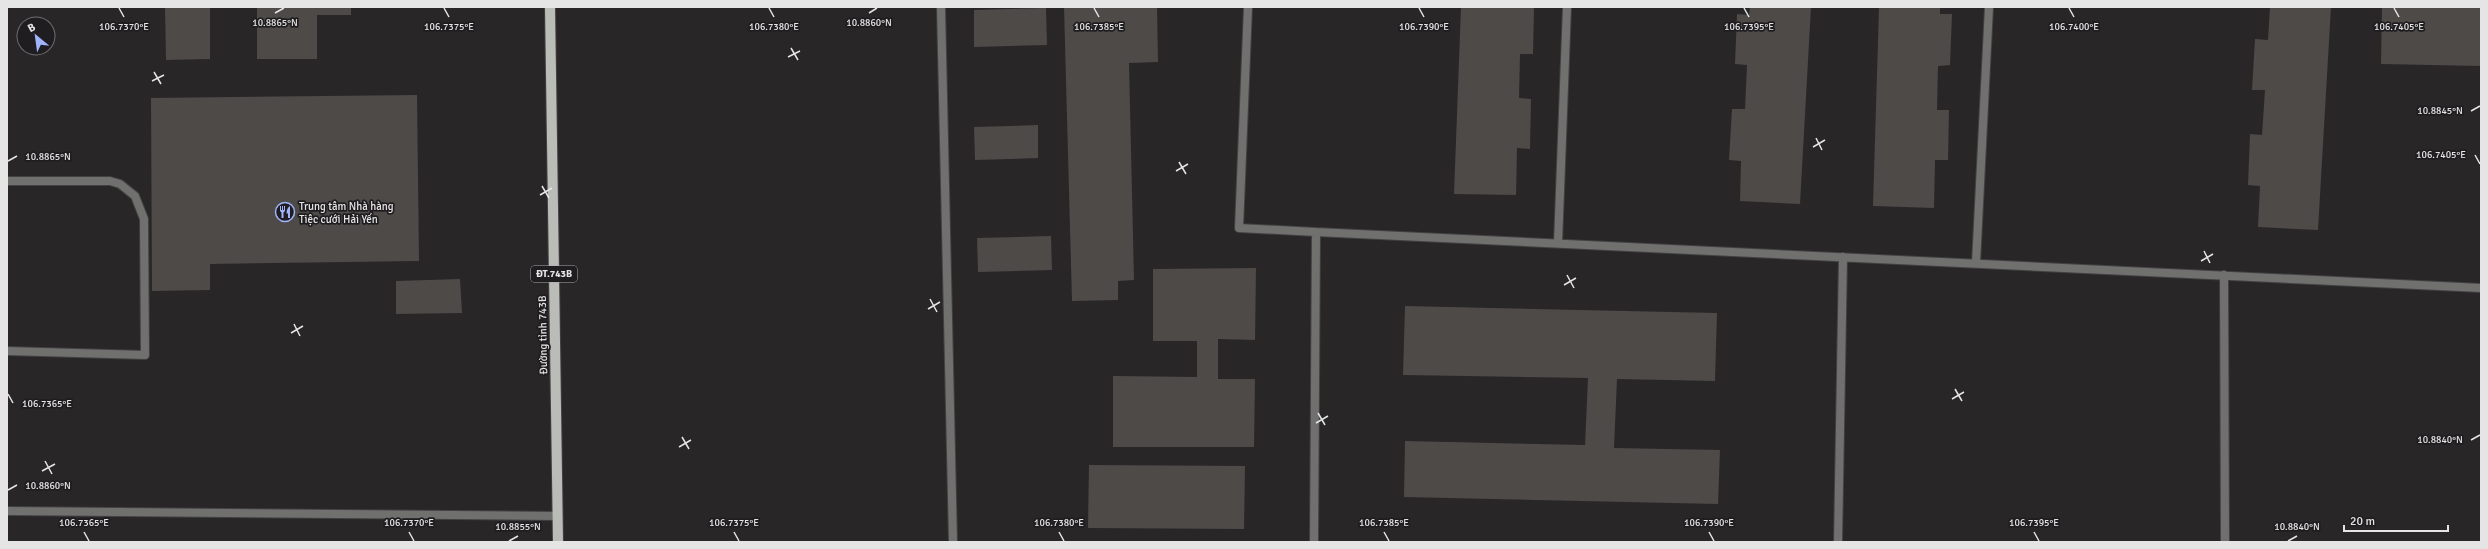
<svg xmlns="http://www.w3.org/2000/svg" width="2488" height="549" font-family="Signika,sans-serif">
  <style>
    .building { fill: #4d4a48 }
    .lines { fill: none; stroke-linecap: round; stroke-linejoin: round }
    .service-casing { stroke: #434143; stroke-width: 10 }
    .primary-casing { stroke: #434143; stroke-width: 12 }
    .service { stroke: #70716f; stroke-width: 8 }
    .primary { stroke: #babcb8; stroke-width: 10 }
    .ticks { fill: none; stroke: #e6e5e6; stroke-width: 1.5 }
    .labels { text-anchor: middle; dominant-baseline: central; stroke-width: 3.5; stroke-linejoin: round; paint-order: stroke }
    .shield { fill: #1f1d1f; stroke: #aaa9aa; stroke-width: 1 }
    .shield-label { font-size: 10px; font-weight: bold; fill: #e6e5e6 }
    .poi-label { font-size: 11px; fill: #e6e5e6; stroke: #1f1d1f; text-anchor: start }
    .street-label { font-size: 11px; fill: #e6e5e6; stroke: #1f1d1f }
    .ticks-label { font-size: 10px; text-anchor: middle; fill: #e6e5e6; stroke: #1f1d1f; stroke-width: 3.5; stroke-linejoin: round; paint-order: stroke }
  </style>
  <rect width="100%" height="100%" fill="#292628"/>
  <path class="building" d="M165 7H210V59L166 60Z
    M257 7H351V15H317V59H257Z
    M1064 7H1157L1158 62 1129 63 1134 280 1118 281V300L1072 301Z
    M1461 7H1534L1533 54H1520L1519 98 1531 99 1530 149 1517 148 1516 195 1454 194Z
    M1750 7H1811L1800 204 1740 201 1741 161 1729 160 1732 109H1745L1747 65 1735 64 1737 14 1749 15Z
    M1879 7H1940V14H1952L1950 65 1938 66 1937 110H1949L1948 160H1935L1934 208 1873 206Z
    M2270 7H2331L2318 230 2258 227 2260 186 2248 185 2250 134 2262 135 2265 90H2252L2255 39 2268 40Z
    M2382 7H2481V66L2381 64Z
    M1046 8 1047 45 974 47V10Z
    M417 95 419 261 210 264V290L152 291 151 98Z
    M1038 125V158L975 160 974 127Z
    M1051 236 1052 270 978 272 977 238Z
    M1256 268 1255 340 1218 339V379H1255L1254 447H1113V376L1197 377V341H1153V269Z
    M460 279 462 313 396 314V281Z
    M1405 306 1717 313 1715 381 1617 379 1614 448 1720 450 1718 504 1404 497 1405 441 1585 445 1588 378 1403 375Z
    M1089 465 1245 466 1244 529 1088 528Z"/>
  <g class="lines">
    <g class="service-casing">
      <path id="service" d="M941 7 953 542
        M1248 7 1239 228 1316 232
        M7 181H110L120 184 135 196 144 219 145 355 7 351
        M1558 243 1567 7
        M1976 263 1989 7
        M2224 275 2225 542
        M7 511 557 516
        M1314 542 1316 232 2481 288
        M1838 542 1843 257"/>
    </g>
    <g class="primary-casing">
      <path id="primary" d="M550 7 558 542"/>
    </g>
    <use href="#service" class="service"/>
    <use href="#primary" class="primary"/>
  </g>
  <path class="ticks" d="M119 8 124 17M444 8 449 17M769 8 774 17M1094 8 1099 17M1419 8 1424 17M1744 8 1749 17M2069 8 2074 17M2394 8 2399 17M275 13 284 8M869 13 877 8M791 48 798 60M788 57 800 51M154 72 161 84M152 81 164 75M2471 111 2480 106M1816 138 1822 150M1813 147 1825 140M2475 155 2480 164M8 161 17 156M1179 162 1186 174M1176 171 1188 164M542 186 549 198M540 195 552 188M2204 251 2210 263M2201 261 2213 254M1567 275 1574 288M1564 285 1576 278M930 299 937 312M928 309 940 302M294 324 300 336M291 333 303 326M1955 389 1962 401M8 394 13 403M1952 399 1964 392M1318 413 1325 425M1316 423 1328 416M682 437 689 449M2471 440 2480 435M679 447 691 440M45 461 52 474M42 471 55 464M8 490 17 485M84 532 89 541M409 532 414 541M734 532 739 541M1059 532 1064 541M1384 532 1389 541M1709 532 1714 541M2034 532 2039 541M509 541 518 536M2288 541 2297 536"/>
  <defs>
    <g id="restaurant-ring" transform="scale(1)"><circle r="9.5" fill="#1f1d1f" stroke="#a0b3fd" stroke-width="1.5"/><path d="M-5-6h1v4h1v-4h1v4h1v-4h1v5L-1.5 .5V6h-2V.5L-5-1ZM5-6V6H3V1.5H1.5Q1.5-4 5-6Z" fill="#a0b3fd"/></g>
  </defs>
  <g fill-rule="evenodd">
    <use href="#restaurant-ring" x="285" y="212"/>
  </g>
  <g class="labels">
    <rect class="shield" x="531" y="266" width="46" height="16" rx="3"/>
    <g class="shield-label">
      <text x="554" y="274">ĐT.743B</text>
    </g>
    <g class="poi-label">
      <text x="299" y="206">Trung tâm Nhà hàng<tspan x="299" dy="13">Tiệc cưới Hải Yến</tspan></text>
    </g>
    <g class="street-label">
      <text transform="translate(543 335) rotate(-91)">Đường tỉnh 743B</text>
    </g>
  </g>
  <g class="ticks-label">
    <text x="275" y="26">10.8865°N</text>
    <text x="869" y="26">10.8860°N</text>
    <text x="124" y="30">106.7370°E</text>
    <text x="449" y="30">106.7375°E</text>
    <text x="774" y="30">106.7380°E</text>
    <text x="1099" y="30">106.7385°E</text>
    <text x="1424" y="30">106.7390°E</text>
    <text x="1749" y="30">106.7395°E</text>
    <text x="2074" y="30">106.7400°E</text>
    <text x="2399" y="30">106.7405°E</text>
    <text x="2440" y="114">10.8845°N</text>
    <text x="2441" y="158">106.7405°E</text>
    <text x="48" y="160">10.8865°N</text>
    <text x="47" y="407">106.7365°E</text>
    <text x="2440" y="443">10.8840°N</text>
    <text x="48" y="489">10.8860°N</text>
    <text x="84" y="526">106.7365°E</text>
    <text x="409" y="526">106.7370°E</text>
    <text x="734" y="526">106.7375°E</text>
    <text x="1059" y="526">106.7380°E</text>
    <text x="1384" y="526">106.7385°E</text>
    <text x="1709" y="526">106.7390°E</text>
    <text x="2034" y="526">106.7395°E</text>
    <text x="518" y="530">10.8855°N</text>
    <text x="2297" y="530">10.8840°N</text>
  </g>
  <rect width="2488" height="549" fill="none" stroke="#e6e5e6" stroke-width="16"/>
  <g transform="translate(36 36) rotate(331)"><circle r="19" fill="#1f1d1f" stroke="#6f6d6f"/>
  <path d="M0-3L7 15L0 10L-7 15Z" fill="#a0b3fd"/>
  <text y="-6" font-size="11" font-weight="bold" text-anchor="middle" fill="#e6e5e6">B</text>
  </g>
  <path d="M2344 525v6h104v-6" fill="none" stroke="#e6e5e6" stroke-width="2"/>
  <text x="2350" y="525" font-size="12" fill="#e6e5e6" stroke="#1f1d1f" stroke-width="3" paint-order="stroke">20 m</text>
</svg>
